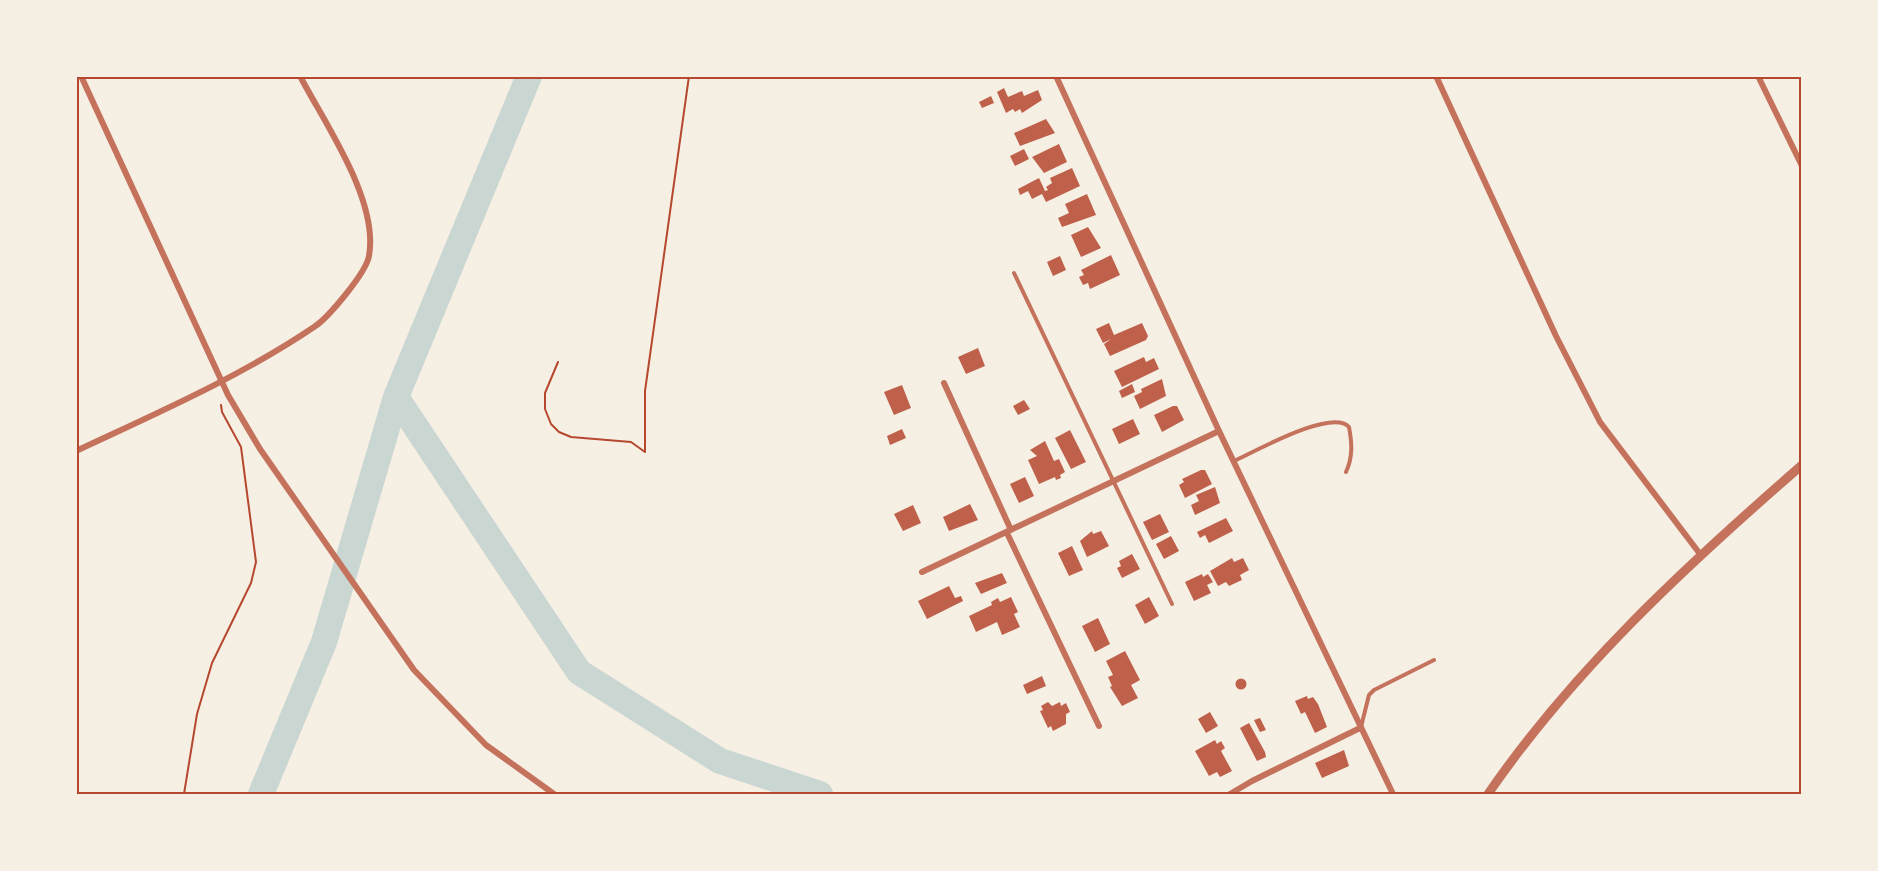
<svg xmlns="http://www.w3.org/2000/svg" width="1878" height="871" font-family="Lora,serif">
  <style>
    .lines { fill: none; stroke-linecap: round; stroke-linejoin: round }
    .river { stroke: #c9d6d2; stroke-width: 26 }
    .building { fill: #bf614a }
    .path { stroke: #b5482f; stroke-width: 2 }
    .service { stroke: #c5725c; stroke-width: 4 }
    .minor { stroke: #c5725c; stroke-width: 6 }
    .tertiary { stroke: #c5725c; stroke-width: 9 }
    .neatline { fill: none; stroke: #b5482f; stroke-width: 2 }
  </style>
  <rect width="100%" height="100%" fill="#f6efe4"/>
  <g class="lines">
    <path class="river" d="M396 397 579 672 720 761 820 794
      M261 794 324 642 396 397 529 76"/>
  </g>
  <path class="building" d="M1004 88 1008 97 1022 91 1024 96 1038 90 1042 100 1022 113 1020 109 1015 112 1013 109 1006 113 997 92Z
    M991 96 994 103 982 108 979 102Z
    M1046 119 1055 133 1020 146 1014 133Z
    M1059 144 1067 162 1044 173 1032 157Z
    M1024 149 1029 159 1015 166 1010 156Z
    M1072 168 1080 186 1046 202 1042 194 1032 199 1028 191 1020 195 1018 189 1039 178 1045 191 1048 190 1046 187 1052 183 1050 178Z
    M1087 194 1096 215 1062 227 1058 218 1069 213 1065 204Z
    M1088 227 1101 248 1081 257 1071 235Z
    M1111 255 1120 275 1090 289 1088 283 1083 285 1079 277 1084 275 1081 270Z
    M1060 256 1066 270 1053 276 1047 262Z
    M1109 323 1114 335 1142 323 1148 336 1146 340 1110 356 1104 344 1111 339 1103 343 1096 329Z
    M978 348 985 366 966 374 958 357Z
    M1144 357 1146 362 1154 358 1159 369 1122 387 1114 371Z
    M1162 379 1166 396 1140 409 1134 396 1142 392 1141 389Z
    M1132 384 1135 392 1122 398 1119 391Z
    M902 385 911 408 894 415 884 392Z
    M1024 400 1030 409 1018 415 1013 406Z
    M1173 406H1177L1184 420 1162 432 1154 415Z
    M1133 419 1140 434 1119 444 1112 429Z
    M902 429 906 438 890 445 887 436Z
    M1070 430 1086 462 1071 469 1055 438Z
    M1045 441 1054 461 1059 459 1065 472 1060 475 1061 478 1056 480 1055 477 1039 484 1028 460 1037 456 1030 450Z
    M1201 470H1205L1212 484 1185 498 1179 485 1184 482 1182 479Z
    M1025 477 1034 496 1019 503 1010 484Z
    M1215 487 1220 503 1195 515 1191 505 1199 501 1196 495Z
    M970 504 978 520 949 531 943 517Z
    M913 505 921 523 903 531 894 514Z
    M1160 514 1169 532 1152 540 1143 522Z
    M1226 518 1233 531 1209 543 1205 535 1200 538 1197 532Z
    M1092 531 1093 534 1101 531 1109 546 1087 557 1080 541Z
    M1171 536 1179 551 1164 559 1156 544Z
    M1072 546 1083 570 1069 576 1058 553Z
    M1132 554 1140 569 1122 578 1117 568 1121 566 1119 561Z
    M1232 558 1234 562 1243 558 1249 570 1240 575 1242 580 1229 586 1226 582 1218 586 1210 571Z
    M1002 573 1007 583 981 594 975 583Z
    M1202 574 1203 577 1208 574 1213 582 1207 585 1211 593 1194 601 1185 582Z
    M949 586 955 598 961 596 963 601 927 619 918 601Z
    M1011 597 1018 612 1014 614 1020 627 1002 635 997 622 976 632 969 616 992 605 991 602 998 598 1000 602Z
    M1149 597 1159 616 1145 624 1135 605Z
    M1098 618 1110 644 1095 652 1082 626Z
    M1125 651 1140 680 1131 685 1138 698 1122 706 1110 687 1112 686 1108 677 1113 675 1106 661Z
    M1042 676 1046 686 1027 694 1023 685Z
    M1235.5 684a5.5 5.5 0 1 1 11 0a5.5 5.5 0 1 1-11 0Z
    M1307 696 1308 699 1313 697 1318 704 1327 727 1315 733 1305 712 1301 714 1295 701Z
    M1048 702 1052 706 1060 702 1061 706 1066 703 1070 712 1066 714V724L1053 731 1051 726 1048 728 1040 711 1043 710 1041 706Z
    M1210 712 1218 726 1206 733 1198 719Z
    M1260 718 1266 730 1260 732 1254 720Z
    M1249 723 1265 752 1266 757 1257 761 1240 728Z
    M1215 740 1217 744 1221 741 1225 748 1221 751 1232 771 1220 777 1217 772 1209 776 1195 751Z
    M1344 750 1349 766 1322 778 1315 763Z"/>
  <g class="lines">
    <path class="path" d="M558 362 545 393V409L551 424 559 432 571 437 631 442 645 452
      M645 452V391L689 76
      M184 794 197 714 212 663 251 583 256 562 241 447 222 412 221 405"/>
    <path class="service" d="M1014 273 1172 604
      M1234 461C1256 451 1332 408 1349 427 1352 443 1353 457 1346 472
      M1361 727 1369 695 1374 690 1434 660"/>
    <path class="minor" d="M81 76 228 395 260 449 414 670 486 745 554 794
      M1056 76 1219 431 1393 794
      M1436 76 1556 336 1600 422 1700 554
      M1758 76 1802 166
      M944 383 1011 530
      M76 451C157 413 240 377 314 327 328 318 366 273 369 256 379 200 325 124 300 76
      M1007 533 1099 726
      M922 572 1219 431
      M1230 794 1252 781 1360 728"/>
    <path class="tertiary" d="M1488 794C1574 669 1687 565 1802 465"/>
  </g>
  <rect width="1878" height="871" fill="none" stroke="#f6efe4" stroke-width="156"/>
  <rect x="78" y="78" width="1722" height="715" class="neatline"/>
</svg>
